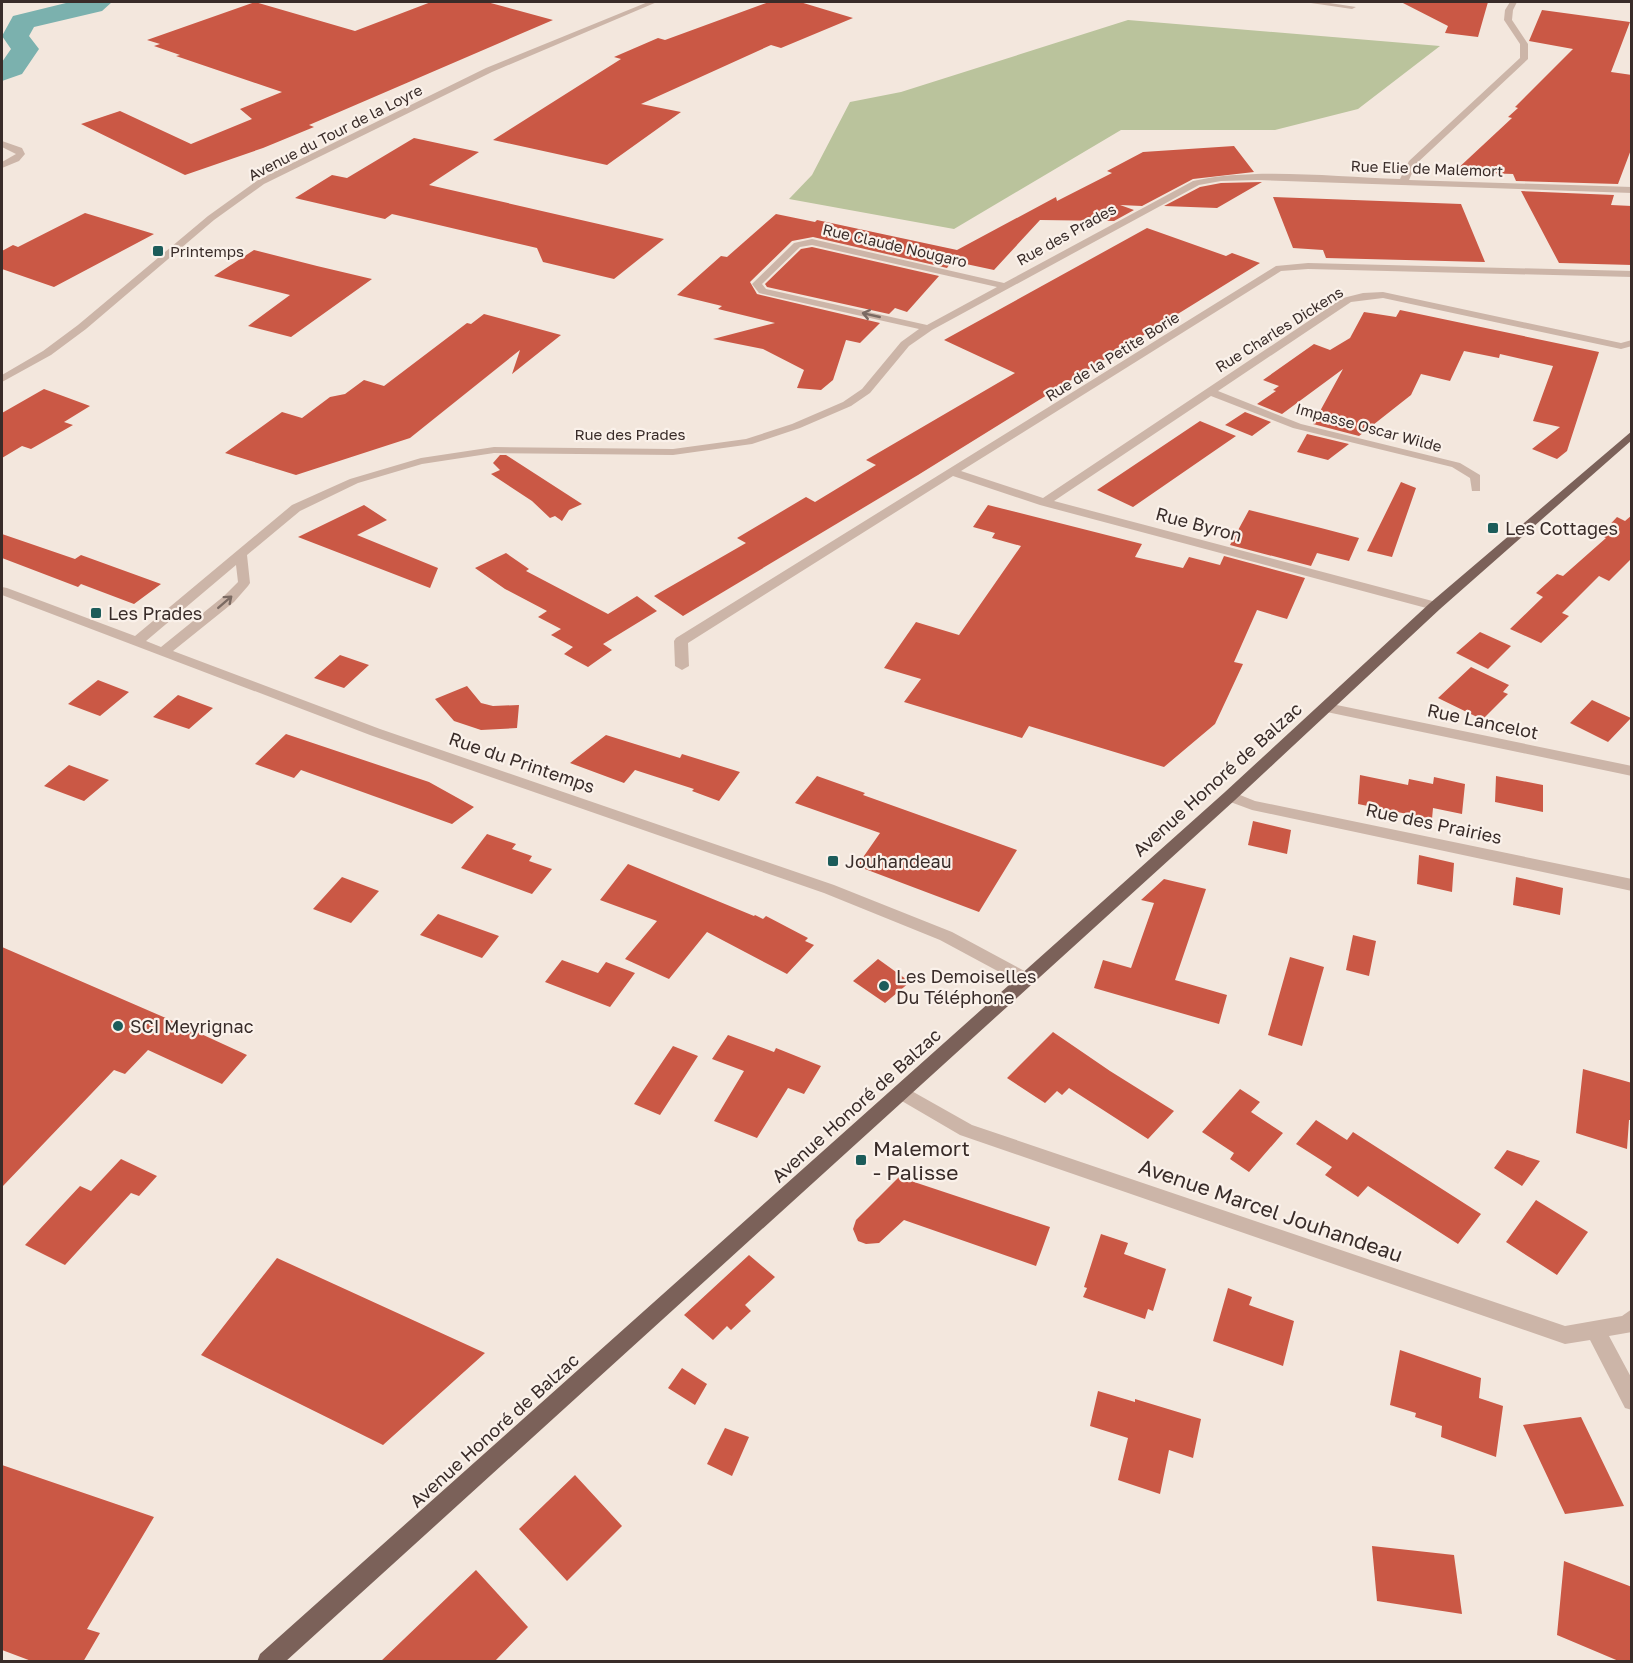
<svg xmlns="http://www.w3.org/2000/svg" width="1633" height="1663" font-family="'Golos Text',sans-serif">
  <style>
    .green { fill: #bac39c }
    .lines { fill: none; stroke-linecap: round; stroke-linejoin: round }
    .river { fill: #7bb1ae; fill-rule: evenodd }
    .building { fill: #ca5845 }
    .minor { fill: #ccb5a8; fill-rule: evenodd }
    .primary { fill: #7b6159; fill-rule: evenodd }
    .oneway { stroke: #7b6a62 }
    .poi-dot { fill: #1c5c5a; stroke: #faf1ea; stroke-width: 2 }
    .labels { text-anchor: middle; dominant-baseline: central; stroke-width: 4.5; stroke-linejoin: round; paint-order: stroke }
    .far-street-label { font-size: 15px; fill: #392c29; stroke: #faf1ea }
    .far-poi-label { font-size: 15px; fill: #392c29; stroke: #faf1ea; text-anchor: start }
    .street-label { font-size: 18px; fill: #392c29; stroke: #faf1ea }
    .poi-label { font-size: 18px; fill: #392c29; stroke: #faf1ea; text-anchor: start }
    .near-poi-label { font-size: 21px; fill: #392c29; stroke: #faf1ea; text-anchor: start }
    .near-street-label { font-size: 21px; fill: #392c29; stroke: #faf1ea }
  </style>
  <rect width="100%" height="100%" fill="#f3e7dd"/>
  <path class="green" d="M1128 20 1440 46 1358 109 1275 130H1121L954 229 789 199 812 175 850 102 901 92Z"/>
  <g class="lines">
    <path class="river" d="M70 2H112L102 11 34 27 29 36 39 49 22 74 2 81V62L11 49 2 36 13 16Z"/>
  </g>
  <path class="building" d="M255 2 355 31 431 2H487L553 20 309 125 314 127 263 148 185 175 81 124 120 111 191 144 252 119 240 109 282 92 176 56 180 55 154 46 160 44 147 40Z
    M769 2H800L853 18 781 48 771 45 641 104 681 112 607 165 493 140 621 59 614 57 658 38 665 40Z
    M1401 2H1488L1478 37 1445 33 1448 26Z
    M1542 10 1630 22 1611 72 1632 75V147L1618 184 1516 181 1513 174 1454 172 1512 118 1508 117 1518 108 1515 107 1573 49 1529 41Z
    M414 138 479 152 429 185 664 239 614 279 543 262 537 248 392 214 385 219 295 198 332 175 347 178Z
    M1234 146 1254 172 1193 179 1142 206 1120 205 1134 210 1114 221 1040 220 994 270 952 261 947 268 813 237 792 241 750 282 757 294 880 323 860 343 846 340 833 380 821 390 797 388 804 370 763 349 713 339 775 323 718 309 722 306 677 295 721 256 727 257 776 214 815 222 817 220 957 250 1056 197 1057 201 1112 173 1107 171 1143 152Z
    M1262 182 1217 208 1164 206 1200 187 1221 183Z
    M1521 191 1614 195 1611 205 1632 206V265L1559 263Z
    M1273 197 1461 204 1485 262 1326 258 1323 250 1293 248Z
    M85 213 154 234 54 287 2 269V251L13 245 18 247Z
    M1147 228 1226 256 1232 253 1260 263 918 475 683 616 654 596 746 543 737 538 806 497 815 502 876 465 866 460 1015 373 944 340Z
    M812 247 939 276 907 312 895 308 889 314 767 287 765 284 801 249Z
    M254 250 317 266 372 279 291 337 248 326 290 295 214 276Z
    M1400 310 1599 352 1567 451 1557 459 1532 449 1560 427 1533 421 1553 366 1500 354 1499 358 1464 351 1450 381 1421 374 1411 395 1359 436 1313 424 1343 369 1282 414 1257 404 1276 391 1273 390 1279 386 1263 380 1314 344 1330 350 1350 338 1364 312 1396 317Z
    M484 314 561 335 512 374 520 350 410 438 296 475 225 453 282 412 302 418 330 397 345 394 364 380 384 386 467 323 471 324Z
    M44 389 90 406 64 422 73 425 31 449 22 446 2 458V413Z
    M1245 412 1271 422 1252 436 1225 425Z
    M1200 421 1236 436 1133 507 1097 490Z
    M1307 434 1349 444 1328 460 1297 452Z
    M500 455H506L582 504 569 510 562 521 555 516 550 518 532 501 491 474 500 470 493 463Z
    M1401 482 1416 488 1392 557 1367 551Z
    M364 505 387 520 357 535 438 568 430 588 298 537Z
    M988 505 1142 544 1135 557 1183 568 1189 557 1220 565 1224 556 1305 578 1287 619 1257 610 1234 662 1243 664 1215 724 1164 767 1029 726 1022 738 904 702 921 679 884 668 916 622 959 635 1021 546 992 538 995 533 973 527Z
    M1249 510 1321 528 1359 538 1349 561 1317 553 1311 566 1230 545Z
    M1632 515V558L1609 581 1599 576 1562 613 1569 616 1541 643 1510 629 1543 597 1536 593 1557 574 1563 576 1606 538 1600 535 1617 517 1625 521Z
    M2 534 75 559 81 555 161 584 134 604 81 584 78 587 2 558Z
    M506 553 529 569 526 571 608 614 637 596 657 611 603 644 612 650 588 667 564 654 573 647 551 635 561 629 538 617 547 611 505 589 475 568Z
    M1480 632 1511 646 1488 669 1456 653Z
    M340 655 369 665 344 688 314 678Z
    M1471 667 1509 685 1503 692 1508 694 1484 718 1478 716 1477 717 1438 698Z
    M98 680 129 692 100 716 68 704Z
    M467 686 481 703 493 706 519 705 517 728 481 730 454 721 435 699Z
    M178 695 213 708 189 729 153 717Z
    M1592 700 1631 718 1608 742 1570 723Z
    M286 734 429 782 474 807 452 824 301 770 294 778 255 764Z
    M606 735 680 758 682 754 740 772 719 801 692 791 694 789 635 770 624 783 570 763Z
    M69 765 109 780 84 801 44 786Z
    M1360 775 1408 785 1409 779 1433 784 1434 777 1465 784 1462 814 1433 808 1432 819 1358 804Z
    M817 776 865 793 863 795 1017 850 979 912 857 866 880 833 795 803Z
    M1496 776 1543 785V812L1495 802Z
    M1253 821 1291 830 1287 854 1248 845Z
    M487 834 516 844 512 849 532 856 529 861 552 869 532 894 461 868Z
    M1419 855 1454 863 1452 892 1417 884Z
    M628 864 754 916 755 915 763 919 766 916 808 938 805 941 814 945 787 974 707 932 669 979 625 959 657 921 600 900Z
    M342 877 379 891 351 923 313 909Z
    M1516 877 1563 888 1560 915 1513 905Z
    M1164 879 1206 889 1175 980 1227 995 1219 1024 1094 988 1103 960 1131 968 1154 903 1141 900Z
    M438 914 499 936 482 958 420 935Z
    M1353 935 1376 941 1369 976 1346 970Z
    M2 947 175 1022 247 1055 222 1084 148 1050 125 1074 114 1070 2 1187Z
    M1290 957 1324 967 1302 1046 1268 1035Z
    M878 959 910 982 885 1003 853 981Z
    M562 960 598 973 606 962 635 973 610 1007 545 982Z
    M1053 1032 1110 1071 1174 1111 1148 1139 1069 1088 1062 1095 1057 1091 1045 1103 1007 1078Z
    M728 1035 774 1052 776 1048 821 1066 804 1094 788 1088 757 1138 714 1121 744 1071 712 1059Z
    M673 1046 698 1056 660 1115 634 1104Z
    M1583 1069 1632 1083V1120H1629L1627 1149 1576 1133Z
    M1240 1089 1260 1102 1251 1112 1283 1133 1249 1172 1230 1159 1234 1153 1202 1132Z
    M1316 1120 1347 1140 1353 1132 1481 1214 1458 1244 1368 1186 1358 1197 1325 1175 1332 1167 1296 1144Z
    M1507 1150 1540 1161 1522 1186 1494 1168Z
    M121 1159 157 1176 139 1196 131 1193 65 1265 25 1245 80 1186 91 1191Z
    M899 1177 1050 1227 1036 1266 904 1220 879 1243 866 1244 858 1241 853 1229 856 1220Z
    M1536 1200 1588 1232 1557 1275 1506 1242Z
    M1101 1234 1128 1243 1124 1254 1166 1269 1153 1311 1148 1309 1145 1319 1083 1297 1087 1288 1084 1287Z
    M749 1255 775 1277 745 1305 751 1311 731 1330 727 1326 713 1340 684 1315Z
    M277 1258 485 1353 383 1445 201 1355Z
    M1228 1288 1252 1297 1249 1305 1294 1321 1283 1366 1213 1341Z
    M1400 1350 1481 1378 1479 1398 1503 1406 1496 1457 1441 1437 1442 1426 1415 1417 1416 1413 1390 1405Z
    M682 1368 707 1384 695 1405 668 1388Z
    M1098 1391 1135 1402V1399L1201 1419 1193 1458 1169 1450 1160 1494 1118 1480 1128 1438 1090 1426Z
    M1581 1417 1624 1506 1565 1514 1523 1425Z
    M725 1428 749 1437 732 1476 707 1464Z
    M2 1465 154 1517 87 1629 100 1633 83 1662H34L2 1650Z
    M575 1475 622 1526 567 1581 519 1529Z
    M1372 1546 1454 1555 1462 1614 1377 1601Z
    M1564 1561 1632 1587V1662H1621L1557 1635Z
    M476 1570 528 1627 494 1662H380Z"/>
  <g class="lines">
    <path class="minor" d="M648 2H657L492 72 264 184 214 220 86 329 51 355 2 382V375L43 351 78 325 208 216 258 180 486 68Z
      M1304 2H1323L1356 7 1352 9Z
      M1510 2H1517L1513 10 1512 20 1528 44V59L1416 164 1409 180 1632 187V193L1258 180 1221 181 1199 185 932 330 909 346 870 393 851 406 800 428 752 444 673 455 494 453 422 464 358 483 300 511 247 555 250 583 248 586 234 602 173 651 380 729 834 885 952 932 1032 975 1034 979 1032 983 1026 985 1020 983 940 940 824 893 370 735 2 595V587L7 588 135 636 292 505 350 479 421 458 494 447 673 449 746 439 792 424 843 402 862 389 901 342 919 329 759 293 752 284 794 243 812 239 1004 283 1193 181C1254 167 1336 177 1400 179L1409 161 1520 58V44L1504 20 1505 10ZM812 245 997 287 927 325 766 289 762 284 800 247ZM236 565 238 582 224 596 161 647 146 641Z
      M2 141 22 148 25 154 19 161 2 168V162L16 154 2 147Z
      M1308 263 1632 271V277L1308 269 1281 271 961 471 1043 498 1343 298 1363 293 1383 292 1621 343 1632 340V346L1621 349 1383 298 1351 302 1218 391 1301 424 1460 463 1480 475V491H1472L1470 478 1452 467 1293 428 1211 396 1054 501 1440 603 1441 606 1440 609H1430L1040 505 953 476 688 643 689 666 682 670 675 666 674 641 676 638 1276 266Z
      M1327 703 1632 766V776L1322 711 1320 708 1322 705Z
      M1230 791 1255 801 1632 879V891L1252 810 1225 800 1223 796Z
      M901 1085 972 1125 1565 1326 1622 1316 1632 1309V1332L1609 1336 1632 1379V1410L1625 1408 1590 1340 1565 1344 960 1135 895 1097 892 1092 895 1087Z"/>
    <path class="primary" d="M1632 431V440L1440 609 1235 800 285 1662H257L260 1654 1225 792 1430 603Z"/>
  </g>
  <defs><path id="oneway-shaft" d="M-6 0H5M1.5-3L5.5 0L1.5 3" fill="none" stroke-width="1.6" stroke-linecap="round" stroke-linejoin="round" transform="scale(1.5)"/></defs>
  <g class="oneway">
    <use href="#oneway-shaft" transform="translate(871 315) rotate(-167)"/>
    <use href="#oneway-shaft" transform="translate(225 602) rotate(-41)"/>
  </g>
  <g class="poi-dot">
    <rect x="152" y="245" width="12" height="12" rx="3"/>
    <rect x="1487" y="522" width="12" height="12" rx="3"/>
    <rect x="90" y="607" width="12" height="12" rx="3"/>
    <rect x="827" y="855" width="12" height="12" rx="3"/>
    <circle cx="884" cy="986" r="6"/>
    <circle cx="118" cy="1026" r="6"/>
    <rect x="855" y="1154" width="12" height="12" rx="3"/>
  </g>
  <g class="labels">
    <g class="far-street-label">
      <text transform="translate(335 132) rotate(-27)">Avenue du Tour de la Loyre</text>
      <text transform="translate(1427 168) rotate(2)">Rue Elie de Malemort</text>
      <text transform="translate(1066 234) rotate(-29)">Rue des Prades</text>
      <text transform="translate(895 245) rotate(13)">Rue Claude Nougaro</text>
      <text transform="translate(1279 329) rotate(-32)">Rue Charles Dickens</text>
      <text transform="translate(1112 356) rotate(-32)">Rue de la Petite Borie</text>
      <text transform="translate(1369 427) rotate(15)">Impasse Oscar Wilde</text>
      <text x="630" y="434">Rue des Prades</text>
    </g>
    <g class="far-poi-label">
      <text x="170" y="251">Printemps</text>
    </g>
    <g class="street-label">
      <text transform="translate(1199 524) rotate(15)">Rue Byron</text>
      <text transform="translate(1483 721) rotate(12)">Rue Lancelot</text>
      <text transform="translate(522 762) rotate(19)">Rue du Printemps</text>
      <text transform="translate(1217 779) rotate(-42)">Avenue Honoré de Balzac</text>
      <text transform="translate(1434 823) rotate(12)">Rue des Prairies</text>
      <text transform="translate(856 1105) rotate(-42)">Avenue Honoré de Balzac</text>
      <text transform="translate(494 1430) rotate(-42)">Avenue Honoré de Balzac</text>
    </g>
    <g class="poi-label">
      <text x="1505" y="528">Les Cottages</text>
      <text x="108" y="613">Les Prades</text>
      <text x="845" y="861">Jouhandeau</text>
      <text x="896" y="976">Les Demoiselles<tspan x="896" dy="21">Du Téléphone</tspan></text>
      <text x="130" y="1026">SCI Meyrignac</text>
    </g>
    <g class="near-poi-label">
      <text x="873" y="1148">Malemort<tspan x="873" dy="24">- Palisse</tspan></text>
    </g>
    <g class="near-street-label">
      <text transform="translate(1271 1210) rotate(19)">Avenue Marcel Jouhandeau</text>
    </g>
  </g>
  <rect width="1633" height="1663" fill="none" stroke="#392c29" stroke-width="6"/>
</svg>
